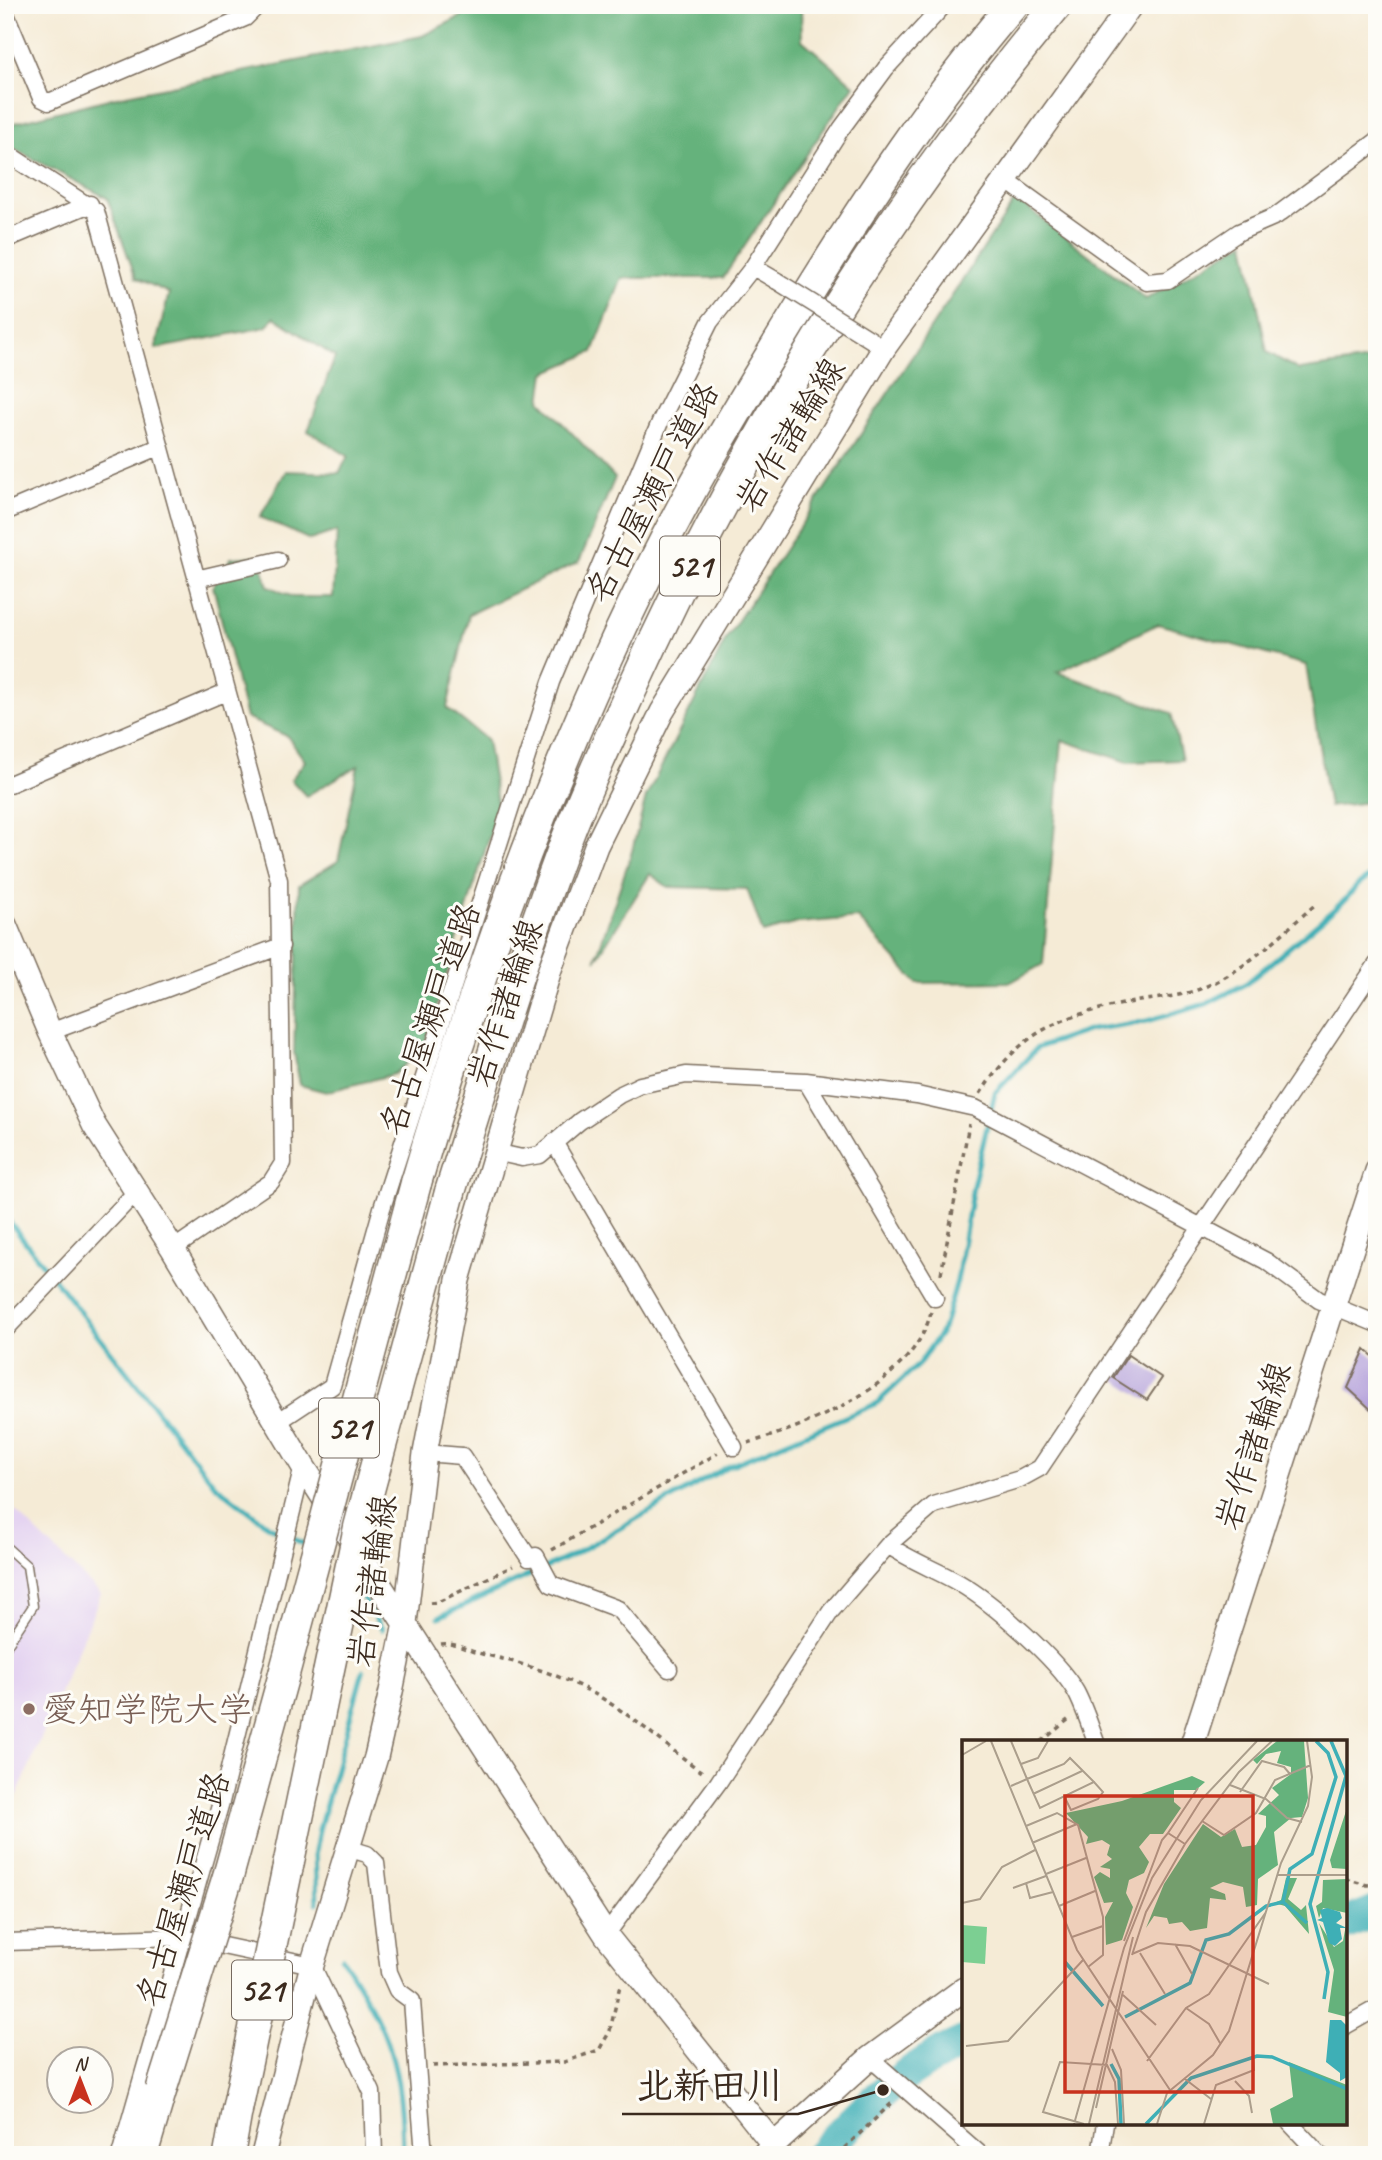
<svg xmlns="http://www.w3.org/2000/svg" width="1382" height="2160" font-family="Caveat,'Klee One',sans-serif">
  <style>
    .built { fill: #e4d3f1 }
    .forest { fill: #65b27c; stroke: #506e4d; stroke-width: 2 }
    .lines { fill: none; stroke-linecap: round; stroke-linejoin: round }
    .stream { stroke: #3eafb6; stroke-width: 5 }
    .river { stroke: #3eafb6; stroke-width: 33 }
    .building { fill: #b09cd9 }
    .lane-casing { stroke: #7c6e5e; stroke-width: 11 }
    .street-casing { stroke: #7c6e5e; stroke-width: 19 }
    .secondary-casing { stroke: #7c6e5e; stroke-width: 26 }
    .highway-casing { stroke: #7c6e5e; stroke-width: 33 }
    .path { stroke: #7c6e5e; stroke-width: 3.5; stroke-dasharray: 5 5; stroke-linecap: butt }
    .lane { stroke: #fff; stroke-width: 8 }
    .street { stroke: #fff; stroke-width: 16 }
    .secondary { stroke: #fff; stroke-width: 23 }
    .highway { stroke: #fff; stroke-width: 30 }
    .street-bridge-casing { stroke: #7c6e5e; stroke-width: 19; stroke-linecap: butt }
    .highway-bridge-casing { stroke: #7c6e5e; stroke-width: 33; stroke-linecap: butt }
    .street-bridge { stroke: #fff; stroke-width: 16 }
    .highway-bridge { stroke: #fff; stroke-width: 30 }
    .education-dot { fill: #8d6e63; stroke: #fdfcf7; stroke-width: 2.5 }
    .labels { text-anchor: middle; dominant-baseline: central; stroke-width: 6; stroke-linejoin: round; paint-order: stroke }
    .shield { fill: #fdfcf7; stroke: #75695f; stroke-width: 2 }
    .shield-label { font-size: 33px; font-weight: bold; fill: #3b2a1e }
    .street-label { font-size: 35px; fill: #3b2a1e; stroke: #fdfcf7 }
    .education-label { font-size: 35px; fill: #785e54; stroke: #fdfcf7; text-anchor: start }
    .inset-river { fill: none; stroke: #3eafb6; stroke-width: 3.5 }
    .inset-road { fill: none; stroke: #ab9e8c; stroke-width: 2 }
    .view { fill: #c8321e; fill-opacity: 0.15; stroke: #c8321e; stroke-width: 3.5 }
    .inset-edge { fill: none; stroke: #3b2a1e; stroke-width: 3.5 }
    .leader { fill: none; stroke: #3b2a1e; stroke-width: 2.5 }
    .callout-dot { fill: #3b2a1e; stroke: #fdfcf7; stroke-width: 2.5 }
    .callout-label { font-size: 37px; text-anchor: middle; font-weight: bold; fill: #3b2a1e; stroke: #fdfcf7; stroke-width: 6; stroke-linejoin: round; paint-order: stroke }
  </style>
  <rect width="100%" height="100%" fill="#fdfcf7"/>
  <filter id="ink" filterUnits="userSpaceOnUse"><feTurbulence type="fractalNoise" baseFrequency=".0143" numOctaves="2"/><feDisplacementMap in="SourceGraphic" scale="14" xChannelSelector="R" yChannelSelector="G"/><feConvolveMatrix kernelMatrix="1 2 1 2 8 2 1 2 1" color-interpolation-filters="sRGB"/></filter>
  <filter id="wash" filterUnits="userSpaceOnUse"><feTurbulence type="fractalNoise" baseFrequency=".00686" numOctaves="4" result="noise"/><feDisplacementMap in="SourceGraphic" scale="28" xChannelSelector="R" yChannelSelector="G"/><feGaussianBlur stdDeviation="1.57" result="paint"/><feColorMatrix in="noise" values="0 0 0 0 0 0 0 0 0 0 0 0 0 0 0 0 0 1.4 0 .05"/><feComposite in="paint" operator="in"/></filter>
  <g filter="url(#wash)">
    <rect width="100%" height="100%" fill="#f5ebd6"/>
    <path class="built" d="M5 1501 101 1594 5 1825Z"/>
    <path class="forest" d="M484 5H801L802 40 854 85 723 278H622L593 352 545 373 541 401 615 478 579 562 469 614 447 708 487 740 498 809 423 1050 394 1074 326 1092 300 1085 294 1053 299 885 338 861 358 766 306 796 291 780 305 761 287 736 246 718 213 586 231 558 259 556 268 586 293 597H333L337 531 310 540 260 517 286 471 339 473 348 456 308 431 335 357 274 317 266 327 155 349 169 293 136 278 107 198 5 144 14 123 116 97 422 36Z
      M1016 199 1146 299 1245 242 1267 352 1299 370 1377 359V801L1329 807 1306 665 1158 624 1057 672 1171 713 1182 760 1128 762 1062 740 1043 964 1011 982 917 983 858 918 798 923 763 933 747 889 668 887 650 874 595 961 632 851 646 797 727 637Z"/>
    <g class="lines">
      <path class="stream" d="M5 1216 214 1484 267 1525 310 1547
        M357 1588 382 1629
        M439 1617 571 1556 727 1467 876 1404 918 1365 943 1329 957 1281 973 1186 995 1093 1037 1048 1090 1030 1147 1021 1206 1004 1247 983 1344 901 1358 885 1377 872
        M317 1903 315 1852 319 1830 363 1671
        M342 1958C390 2034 402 2064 403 2155"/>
      <path class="river" d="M1345 1924 1377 1911
        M820 2155C868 2105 899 2071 964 2042"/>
    </g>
    <g id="blocks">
      <path class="building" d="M1365 1349 1377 1360V1415L1348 1388Z
        M1128 1355 1162 1378 1147 1400 1113 1378Z"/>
    </g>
  </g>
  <g filter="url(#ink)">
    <use href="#blocks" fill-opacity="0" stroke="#7c6e5e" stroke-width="2"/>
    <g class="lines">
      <g class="lane-casing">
        <path id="lane" d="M5 1546 27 1566 33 1606 5 1648"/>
      </g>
      <g class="street-casing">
        <path id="street" d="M5 12 41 98 49 102 245 18 258 5
          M5 152 96 211 279 880 283 1163 271 1182 173 1249
          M1004 179 1147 282 1168 280 1239 232 1276 216 1377 141
          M5 240 90 204
          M753 267 841 129 886 68 944 5
          M5 512 159 447
          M196 579 278 560
          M5 786 226 692
          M50 1032 281 946
          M806 1081 935 1298
          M554 1142 734 1447
          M495 1152 522 1158 540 1155 580 1121 619 1095 640 1085 686 1075 806 1081 917 1095 975 1108 1266 1261 1319 1300 1377 1324
          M5 1330 135 1193
          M276 1423 332 1386 382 1208 551 682 660 422 710 322 753 267 777 281
          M425 1453 462 1456 529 1558 536 1556 551 1584 618 1609 669 1669
          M888 1545C911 1561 935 1569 959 1583 992 1602 1057 1659 1076 1692 1084 1707 1090 1726 1096 1742
          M347 1848 367 1854 376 1863 389 1972 397 1990 412 2001 424 2155
          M606 1935 718 1783 831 1611 888 1545 934 1505 1020 1479 1040 1468 1377 964
          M5 1942 181 1937 312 1965 372 2092 374 2155
          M1345 2026 1377 2008
          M870 2058 981 2155
          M1290 2123 1320 2155
          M120 2155 221 1802 303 1466
          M1100 2155 1105 2123"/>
      </g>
      <g class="secondary-casing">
        <path id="secondary" d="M5 925 50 1032 94 1125 173 1249 303 1466 606 1935 773 2144
          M1193 1742 1377 1171
          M764 2154 870 2058 964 1989
          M263 2155 312 1965 376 1757 392 1687 405 1623 425 1453 458 1280 550 969 596 846 662 712 884 348 1131 5"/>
      </g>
      <g class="highway-casing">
        <path id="highway" d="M416 1183C485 947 574 705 692 489 728 424 766 362 805 299 868 197 934 97 1013 5
          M450 1192C484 1083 517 973 557 865 578 806 605 748 631 691 742 445 884 213 1057 5
          M287 1871 328 1674
          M229 1873 284 1674
          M142 2155 161 2091
          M229 2155 237 2110"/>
      </g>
      <path class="path" d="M980 1094C1024 1027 1063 1015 1139 1001 1160 998 1183 996 1202 988 1246 971 1282 933 1317 903
        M941 1274 969 1124
        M748 1443C812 1425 914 1383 931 1312
        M552 1550 718 1453
        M430 1603 438 1602 513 1566
        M441 1644C456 1642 467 1651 482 1654 526 1664 572 1678 611 1704 644 1725 673 1752 705 1774
        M1041 1742 1069 1719
        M1345 1879 1367 1885 1377 1884
        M433 2066 564 2062 599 2050 610 2031 620 1985
        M837 2155 894 2101"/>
      <use href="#lane" class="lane"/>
      <use href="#street" class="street"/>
      <use href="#secondary" class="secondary"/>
      <use href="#highway" class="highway"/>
      <g class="street-bridge-casing">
        <path id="street-bridge" d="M777 281 873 341"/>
      </g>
      <g class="highway-bridge-casing">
        <path id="highway-bridge" d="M284 1674 416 1183
          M328 1674 359 1527 450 1192
          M161 2091 229 1873
          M237 2110 287 1871"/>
      </g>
      <use href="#street-bridge" class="street-bridge"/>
      <use href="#highway-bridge" class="highway-bridge"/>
    </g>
  </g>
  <circle class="education-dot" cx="29" cy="1709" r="7"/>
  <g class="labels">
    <g class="shield">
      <rect x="660" y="536.5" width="60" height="59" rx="5"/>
      <rect x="319" y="1398.5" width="60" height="59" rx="5"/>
      <rect x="232" y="1960.5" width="60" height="59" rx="5"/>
    </g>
    <g class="shield-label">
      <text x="690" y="566">521</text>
      <text x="349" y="1428">521</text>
      <text x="262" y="1990">521</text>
    </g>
    <g class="street-label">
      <text transform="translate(790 435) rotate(-58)">岩作諸輪線</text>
      <text transform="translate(652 492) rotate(-62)">名古屋瀬戸道路</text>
      <text transform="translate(505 1003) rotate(-72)">岩作諸輪線</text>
      <text transform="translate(430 1019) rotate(-71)">名古屋瀬戸道路</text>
      <text transform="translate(1253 1446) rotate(-72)">岩作諸輪線</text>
      <text transform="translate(372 1581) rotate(-82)">岩作諸輪線</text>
      <text transform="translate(183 1889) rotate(-73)">名古屋瀬戸道路</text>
    </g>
    <g class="education-label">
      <text x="43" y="1709">愛知学院大学</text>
    </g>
  </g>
  <g transform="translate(962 1740)">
    <rect width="385" height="385" fill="#f5ebd6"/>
    <path d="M0 185 25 187 23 224 0 222Z" fill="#7ccf92"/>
    <path d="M315 1H342L346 58 340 77 329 78 312 92 316 125 296 139 295 165 284 167 281 147 261 142 248 148 263 154 264 160 248 158 245 188 228 191 220 182 207 184 205 178 192 176 184 188 202 144 241 84 259 97 273 89 280 107 294 105 304 87V76L296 74 317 55 310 48 329 34V27L315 23 319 11 304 14 295 24 291 20ZM230 36 243 42 234 50H212V62L219 68 201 94H188L177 107 187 122 182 133 167 140 164 153 171 167 160 200 144 205 143 177 151 162 142 163 132 137 138 132 148 138V129L138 127 150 119 145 115 148 105 140 100 124 104 126 97 104 73 160 61ZM385 68V129L370 128 368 120ZM324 138H335L326 159 339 170 344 165 347 194 323 166 312 163 319 160ZM385 139V173L361 168 357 178 354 166 360 162 361 140ZM385 179V277L366 272 372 230 357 183 372 207 381 201ZM327 322 385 345V384H311L308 369 331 357Z" fill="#65b27c"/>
    <path d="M365 168 378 172 380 178 374 183 385 188H378L380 199 373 206 367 203 361 182 355 180 360 178 358 170ZM368 280H379L385 286V337L378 341V333L364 322Z" fill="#3eafb6"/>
    <path class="inset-river" d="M321 162 345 183M103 222 141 266M362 259 366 232 348 164 384 36 369 1M163 277 228 243 244 200 267 194 304 166 321 162 328 129 350 114 374 37 366 13 354 1M149 324 157 339 159 384M184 384 229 338 295 316 310 317 385 349"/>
    <path class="inset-road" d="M29 1 115 210 208 350M0 15 24 1M59 24 76 18 86 1M268 45 304 59 325 78 340 82M49 46 65 39 102 24 108 18 132 42 78 68 65 39 49 1M278 52 300 21 322 27 328 34M71 54 120 31M103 58 109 70 136 59 141 52 132 42M240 81 262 95 294 73 313 40 349 25M64 86 95 73 116 85 141 177V215L126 227M206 93 236 48M70 103 115 84M84 134 124 118M315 135H385M64 143 68 158 91 152M51 148 84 136M0 163 18 159 40 127 73 110M97 166 133 151M110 197 141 186M162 201 200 100 206 93 223 104M213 204 230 234M178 213 203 254M170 214 196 203 228 206 307 244M170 215 184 172 223 104 277 32 310 1M161 255 194 285M224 268 247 284 258 303M4 306 46 301 121 220M150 309 159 330 162 384M185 321 224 268 247 254 304 172M223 339 249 359M273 341 287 356 290 373M134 368 161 251M112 384 162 208 190 138 239 60 295 1M122 384 81 372 98 322 145 325 153 342 156 384M127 384 171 197M195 384 205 353 251 315 267 291 319 123 346 66 350 37 345 1M242 384 254 345 292 330 291 314"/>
    <path class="view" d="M103 56H291V352H103Z"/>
    <rect width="385" height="385" class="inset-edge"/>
  </g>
  <path class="leader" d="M883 2090L798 2114H622"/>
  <circle class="callout-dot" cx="883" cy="2090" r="7"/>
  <g class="callout-label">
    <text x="710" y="2098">北新田川</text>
  </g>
  <rect width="1382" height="2160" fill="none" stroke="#fdfcf7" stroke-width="28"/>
  <g transform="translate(80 2080)"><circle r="33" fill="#fdfcf7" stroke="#afa8a0" stroke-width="2"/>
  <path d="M0-5L12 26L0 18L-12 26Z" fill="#c8321e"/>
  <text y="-10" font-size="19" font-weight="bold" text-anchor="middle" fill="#3b2a1e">N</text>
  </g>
</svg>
